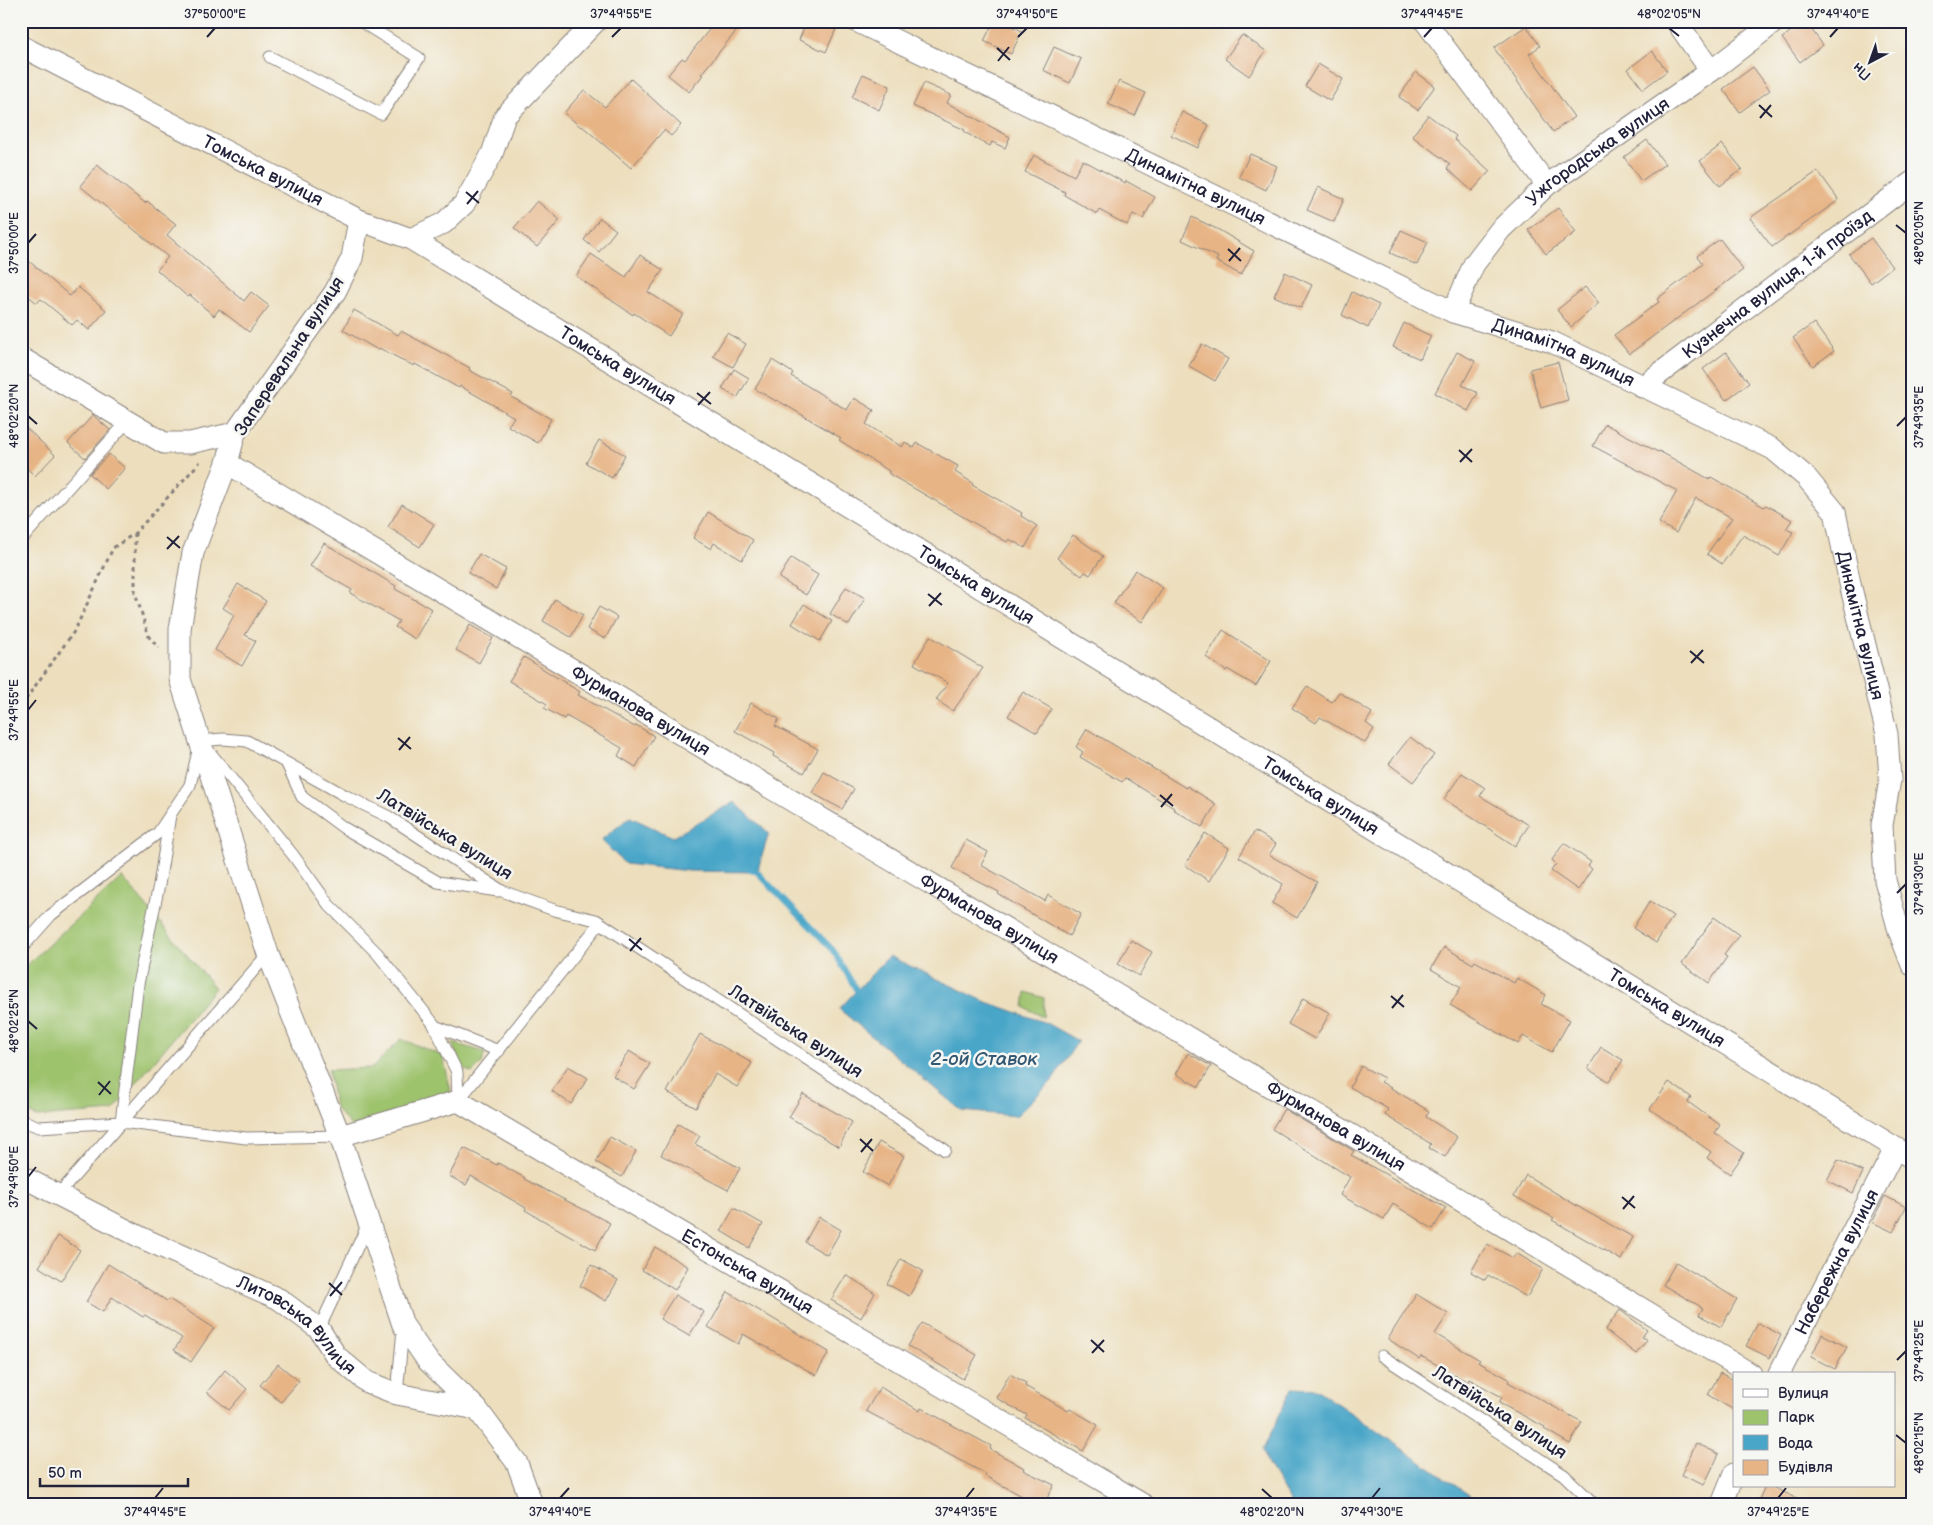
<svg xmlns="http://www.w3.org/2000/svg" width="1933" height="1525" viewBox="0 0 1933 1525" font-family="'Balsamiq Sans',sans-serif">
<rect width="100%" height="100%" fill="#f6f6f2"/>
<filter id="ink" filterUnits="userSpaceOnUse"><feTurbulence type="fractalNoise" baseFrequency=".02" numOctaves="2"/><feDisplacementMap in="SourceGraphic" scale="10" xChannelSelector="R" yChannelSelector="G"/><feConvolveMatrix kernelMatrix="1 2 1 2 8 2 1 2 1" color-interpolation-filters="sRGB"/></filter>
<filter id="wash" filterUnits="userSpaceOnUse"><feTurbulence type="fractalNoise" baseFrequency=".0096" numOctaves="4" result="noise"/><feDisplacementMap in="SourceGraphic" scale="20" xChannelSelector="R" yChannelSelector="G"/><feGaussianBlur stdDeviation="1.12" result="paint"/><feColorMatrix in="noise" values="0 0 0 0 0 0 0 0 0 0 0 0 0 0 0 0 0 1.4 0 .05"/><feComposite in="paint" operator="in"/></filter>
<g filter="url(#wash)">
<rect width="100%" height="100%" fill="#eddfbe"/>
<g fill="#9ec36d" stroke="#607254">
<polygon points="122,877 215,988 113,1111 37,1117 21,1110 21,970"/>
<polygon points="1026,992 1044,998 1043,1017 1024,1007"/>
<polygon points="401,1039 443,1056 451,1092 352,1127 335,1108 328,1070 372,1068"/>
<polygon points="452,1043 485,1052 482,1063 472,1073 461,1067"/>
</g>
<g fill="#49a6c8" stroke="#366482">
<polygon points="734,802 769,833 757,872 689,871 625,864 601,840 630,817 673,837"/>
<polygon points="889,956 984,1001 1046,1023 1078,1041 1052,1081 1016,1116 962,1111 839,1009"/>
<polygon points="1292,1388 1316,1389 1482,1504 1292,1504 1268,1465 1263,1450"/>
</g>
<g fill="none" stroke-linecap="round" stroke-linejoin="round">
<polyline stroke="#49a6c8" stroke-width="5.5" points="751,870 757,872 833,950 857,991 862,993"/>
</g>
<g id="blocks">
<g fill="#e7b485">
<polygon points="716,21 728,21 738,29 701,74 703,75 689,92 668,75 682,58 685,60"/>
<polygon points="807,21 819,21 836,29 826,52 799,40"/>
<polygon points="994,21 1002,21 1022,31 1011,54 984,41"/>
<polygon points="1805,21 1823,45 1800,62 1782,38"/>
<polygon points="1526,26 1540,46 1529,54 1574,117 1553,132 1494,48"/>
<polygon points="1242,35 1266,51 1249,76 1225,59"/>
<polygon points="1054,47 1081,59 1070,83 1043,70"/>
<polygon points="1652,51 1667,71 1643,89 1628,69"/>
<polygon points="1318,64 1343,79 1330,101 1305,86"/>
<polygon points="1753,67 1770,90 1740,112 1723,89"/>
<polygon points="1416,72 1435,86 1418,110 1399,97"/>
<polygon points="863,74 890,86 879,110 852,97"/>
<polygon points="631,79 681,125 671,136 664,130 631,168 582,126 581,127 564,113 584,90 605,107"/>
<polygon points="1119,81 1146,93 1135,116 1108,104"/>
<polygon points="924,83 951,95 947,103 1010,137 1005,148 992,142 990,146 964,132 965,130 913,106"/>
<polygon points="1182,112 1209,125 1198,148 1171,135"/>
<polygon points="1428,115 1456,136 1454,139 1490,171 1472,191 1447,168 1450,164 1412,136"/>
<polygon points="1647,140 1665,164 1641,181 1624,157"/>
<polygon points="1722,144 1742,169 1720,186 1700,161"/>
<polygon points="1250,154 1277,166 1266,190 1239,177"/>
<polygon points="1034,155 1074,176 1083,160 1125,183 1126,181 1155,197 1143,219 1133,214 1127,225 1099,210 1097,214 1064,195 1065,192 1025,172"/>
<polygon points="97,165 145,203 147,201 176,224 167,235 244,301 251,292 269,306 249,332 219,309 214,316 190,295 188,297 157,270 168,257 80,186"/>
<polygon points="1818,171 1839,200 1772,247 1750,218"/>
<polygon points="1318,187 1344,199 1334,222 1307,210"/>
<polygon points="537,201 560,220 537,247 514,228"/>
<polygon points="1558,208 1576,232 1546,254 1528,230"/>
<polygon points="1192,217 1219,230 1254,251 1241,275 1216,261 1218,257 1182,240"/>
<polygon points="600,218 616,230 599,252 584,240"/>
<polygon points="1401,230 1428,242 1417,265 1390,253"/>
<polygon points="1871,238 1892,267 1871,283 1849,254"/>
<polygon points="1720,239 1743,270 1629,354 1614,335 1659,302 1657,299 1703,264 1697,256"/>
<polygon points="591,254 626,277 640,255 663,270 648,292 683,314 669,336 634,313 633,315 576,276"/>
<polygon points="30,262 70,296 78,287 106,310 89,330 77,320 72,325 41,299 37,303 21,290 21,272"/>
<polygon points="1285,272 1312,285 1301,308 1274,296"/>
<polygon points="1585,287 1599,303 1571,327 1557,310"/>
<polygon points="1352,292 1379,305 1368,328 1342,315"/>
<polygon points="354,310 398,335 401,331 470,368 469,370 513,394 511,397 551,419 538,443 508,426 514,417 460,386 459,388 415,364 414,366 379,348 378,350 343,330"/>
<polygon points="1404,323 1431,336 1420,359 1393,347"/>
<polygon points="1814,323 1834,351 1813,366 1793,338"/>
<polygon points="727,333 746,344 733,367 713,356"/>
<polygon points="1202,344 1228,359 1215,381 1189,366"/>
<polygon points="1457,352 1475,361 1462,385 1478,393 1468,411 1435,393"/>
<polygon points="1726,352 1749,383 1726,400 1703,369"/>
<polygon points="772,360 793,373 791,376 847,410 854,398 874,410 866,424 902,447 905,442 914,448 917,443 958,466 955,472 973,483 972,485 1022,513 1021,516 1037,526 1025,548 1009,539 1007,542 889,474 889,471 839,440 841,438 777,400 776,401 755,389"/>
<polygon points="1558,362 1568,400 1541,408 1530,369"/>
<polygon points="734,369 749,378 737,398 722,389"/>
<polygon points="93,415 110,430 85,458 68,443"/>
<polygon points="21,423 55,455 35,476 21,463"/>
<polygon points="1605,424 1658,452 1659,451 1709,479 1711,477 1764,507 1766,505 1792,520 1786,529 1793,532 1779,556 1743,535 1722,564 1707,554 1732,518 1696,498 1676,533 1659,523 1677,491 1593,446"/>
<polygon points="599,440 625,455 612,478 586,463"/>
<polygon points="109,454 125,468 106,489 90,474"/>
<polygon points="402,504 434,524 420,547 388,527"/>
<polygon points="708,512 753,540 742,560 714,543 711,549 693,538"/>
<polygon points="1073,535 1103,556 1090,575 1085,572 1082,576 1057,558"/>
<polygon points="324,543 396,586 395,589 432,609 415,639 395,627 399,621 350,593 352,590 310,566"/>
<polygon points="479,554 506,569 496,589 468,573"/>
<polygon points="791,558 818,575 806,595 779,578"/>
<polygon points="1135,570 1163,588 1142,622 1114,603"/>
<polygon points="238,584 266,601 245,635 256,641 242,666 215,650 234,615 223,608"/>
<polygon points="846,587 865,598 849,625 830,614"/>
<polygon points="555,599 583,615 571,637 543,621"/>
<polygon points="804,604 832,621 820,641 792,624"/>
<polygon points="599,607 617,617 605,639 587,629"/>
<polygon points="470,625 493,638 479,663 456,650"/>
<polygon points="1223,630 1271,661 1256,686 1227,669 1226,671 1206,657"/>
<polygon points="930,636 983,668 953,711 936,700 948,683 914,664"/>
<polygon points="524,657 580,692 578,695 635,727 636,725 654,736 636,767 618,756 622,748 566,716 564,719 544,708 547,704 509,681"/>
<polygon points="1307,686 1332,702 1339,692 1372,713 1366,723 1374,729 1365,743 1320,717 1316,723 1292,708"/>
<polygon points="1023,692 1052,709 1037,733 1008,716"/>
<polygon points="751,703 779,719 775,726 818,749 804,773 773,756 774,753 735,731"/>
<polygon points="1087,729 1144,763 1186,788 1187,786 1216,804 1202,827 1173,809 1174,808 1125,778 1122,782 1080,757 1083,752 1076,747"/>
<polygon points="1410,737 1434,755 1413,782 1389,764"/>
<polygon points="824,772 854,789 842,809 812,793"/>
<polygon points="1462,773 1485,788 1480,796 1529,825 1515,846 1444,799"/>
<polygon points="1255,831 1276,844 1269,855 1317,882 1297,918 1272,903 1283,884 1239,857"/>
<polygon points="1205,833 1229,848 1209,881 1185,865"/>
<polygon points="966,840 988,852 981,865 1045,901 1048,895 1081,914 1069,936 998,894 999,892 952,868"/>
<polygon points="1564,843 1591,862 1588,866 1592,869 1578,890 1551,871 1556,864 1552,860"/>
<polygon points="1650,901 1673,916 1656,943 1633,928"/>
<polygon points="1714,917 1739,935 1724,955 1727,957 1709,983 1682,964"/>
<polygon points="1131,940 1152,952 1139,976 1118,964"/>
<polygon points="1444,947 1473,964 1475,961 1514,983 1517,978 1546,995 1541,1004 1570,1020 1552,1052 1523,1036 1518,1044 1450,1005 1461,987 1431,969"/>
<polygon points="1303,998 1330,1013 1315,1039 1288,1024"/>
<polygon points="700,1034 752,1063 737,1087 715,1074 696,1108 667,1092"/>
<polygon points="1601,1047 1623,1060 1609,1082 1588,1069"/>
<polygon points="629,1051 650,1064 634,1089 613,1076"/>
<polygon points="1188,1053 1211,1066 1199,1087 1176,1074"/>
<polygon points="568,1066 588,1078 571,1104 552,1091"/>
<polygon points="1361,1066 1384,1078 1381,1082 1429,1111 1426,1117 1457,1137 1445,1157 1429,1148 1431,1144 1385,1115 1388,1109 1350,1087"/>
<polygon points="1669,1082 1691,1097 1688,1102 1720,1125 1715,1133 1744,1153 1730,1174 1707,1158 1711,1152 1650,1109"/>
<polygon points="803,1094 852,1122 839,1147 789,1117"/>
<polygon points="1284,1109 1354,1151 1351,1155 1446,1208 1433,1229 1393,1204 1384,1219 1340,1195 1350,1177 1272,1129"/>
<polygon points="678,1124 700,1136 695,1144 740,1168 728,1190 661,1155"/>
<polygon points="610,1137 636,1151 622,1177 596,1162"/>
<polygon points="879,1142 904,1156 888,1186 863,1172"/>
<polygon points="464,1148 497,1165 498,1163 525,1178 524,1179 610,1223 595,1250 525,1210 526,1208 471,1176 466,1185 449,1176"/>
<polygon points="1838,1160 1863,1172 1853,1193 1827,1180"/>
<polygon points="1526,1175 1587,1212 1633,1237 1621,1260 1552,1220 1554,1218 1514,1196"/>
<polygon points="1885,1196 1906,1207 1893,1232 1872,1222"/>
<polygon points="734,1208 763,1224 749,1248 721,1231"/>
<polygon points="819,1217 841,1230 827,1255 805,1242"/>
<polygon points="58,1236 80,1250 61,1281 39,1267"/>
<polygon points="1487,1244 1513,1258 1516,1253 1543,1269 1527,1297 1488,1275 1485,1280 1471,1272"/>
<polygon points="655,1247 688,1267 675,1290 642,1270"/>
<polygon points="901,1259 923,1271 909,1296 887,1284"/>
<polygon points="1676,1262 1737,1299 1721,1327 1699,1315 1703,1308 1663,1285"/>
<polygon points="108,1264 167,1301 169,1299 214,1328 191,1362 174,1350 182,1338 145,1315 143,1317 112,1297 103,1312 86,1302"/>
<polygon points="591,1265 618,1280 606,1301 580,1286"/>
<polygon points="846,1275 875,1293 861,1318 831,1300"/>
<polygon points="728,1292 829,1352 816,1375 743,1334 738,1344 708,1327"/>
<polygon points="1416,1294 1448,1314 1435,1334 1480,1360 1478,1362 1509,1379 1508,1382 1582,1422 1570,1444 1544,1429 1545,1427 1499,1403 1502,1397 1469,1379 1468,1382 1421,1356 1419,1359 1388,1339"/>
<polygon points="675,1295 704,1312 689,1336 660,1319"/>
<polygon points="1620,1310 1647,1330 1642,1337 1647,1340 1636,1354 1605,1330"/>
<polygon points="922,1323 977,1355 963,1379 908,1346"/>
<polygon points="1758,1323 1781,1335 1770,1358 1746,1346"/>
<polygon points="1822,1334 1847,1347 1835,1369 1811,1357"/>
<polygon points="278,1364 299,1381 281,1402 260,1385"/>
<polygon points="225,1370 247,1389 229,1410 207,1392"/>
<polygon points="1720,1373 1734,1380 1734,1410 1708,1395"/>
<polygon points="1010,1374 1026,1383 1025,1386 1068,1411 1070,1409 1098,1425 1083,1451 1025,1418 1027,1415 996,1398"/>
<polygon points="880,1387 920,1411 921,1408 991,1446 990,1449 1024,1468 1023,1470 1054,1485 1044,1504 1033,1504 1021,1498 1022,1496 985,1476 986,1474 866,1411"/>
<polygon points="1696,1443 1719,1454 1704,1485 1681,1475"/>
<polygon points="1765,1486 1770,1486 1810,1504 1757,1504"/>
</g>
</g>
</g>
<g filter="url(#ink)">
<use href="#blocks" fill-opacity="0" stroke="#88807c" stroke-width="1"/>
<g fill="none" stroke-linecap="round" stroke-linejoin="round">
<defs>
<g id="lane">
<polyline points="270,57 381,114 419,58 360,21"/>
<polyline points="21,540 127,422"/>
<polyline points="200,741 223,739 247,741 344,795 389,817 502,891 554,910 596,920 945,1150"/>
<polyline points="208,750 293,855 329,905 377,953 433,1023 457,1072 458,1101"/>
<polyline points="287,764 302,797 344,828 438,882 498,891"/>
<polyline points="21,949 51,915 158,833 190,785 199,747"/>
<polyline points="435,1026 499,1051"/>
<polyline points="458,1101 600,923"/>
<polyline points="21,1120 39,1127 121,1122 246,1138 340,1136"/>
<polyline points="121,1122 138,984 159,885 170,815"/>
<polyline points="58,1195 268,954"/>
<polyline points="319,1329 369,1222"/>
<polyline points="1382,1356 1564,1475 1594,1504"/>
<polyline points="397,1394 403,1329"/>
</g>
<g id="street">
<path id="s1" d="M856 21 1453 312 1552 342 1773 449 1806 477 1835 512 1851 588 1887 734 1890 780 1882 825 1885 880 1899 931 1912 965"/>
<polyline points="1425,21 1547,185"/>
<polyline points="1676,21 1711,71"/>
<path id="s2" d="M21 46 359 220 411 239 1912 1158"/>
<polyline points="359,220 352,258 335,292 235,433 227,463 193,553 180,629 180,679 268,954 340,1136 403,1325 427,1360 477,1409"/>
<polyline points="411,239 444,223 464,204 492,154 505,116 596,21"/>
<path id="s3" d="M1453 312 1474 264 1500 230 1547 185 1711 71 1776 21"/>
<polyline points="21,358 164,443 190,443 235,433"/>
<path id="s4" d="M1642 387 1912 182"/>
<path id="s5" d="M227 463 1751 1374"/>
<path id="s6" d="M340 1136 458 1101 1142 1504"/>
<path id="s7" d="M21 1176 144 1239 279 1299 319 1329 336 1356 367 1382 397 1394 477 1409 517 1463 532 1504"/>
<path id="s8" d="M1779 1374 1895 1149"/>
<polyline points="1722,1504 1734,1474"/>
</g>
</defs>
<use href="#lane" stroke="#88807c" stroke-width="13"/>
<use href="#street" stroke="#88807c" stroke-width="23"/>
<g stroke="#88807c" stroke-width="3" stroke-dasharray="4 4" stroke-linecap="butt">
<polyline points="135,533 135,592 149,637 159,648"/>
<polyline points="21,706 75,630 113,548 135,533 200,462"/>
</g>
<use href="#lane" stroke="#fff" stroke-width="11"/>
<use href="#street" stroke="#fff" stroke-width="21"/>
</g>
</g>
<path fill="none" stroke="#22223b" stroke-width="2" d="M1669 28 1679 36M207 37 215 28M612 37 621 28M1018 37 1027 28M1424 37 1432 28M1830 37 1838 28M997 48 1010 60M998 61 1009 47M1759 105 1772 117M1760 118 1771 105M466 192 479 203M467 204 478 191M1896 225 1906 233M28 243 36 234M1228 249 1241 261M1229 261 1240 248M697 393 711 404M698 405 710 392M28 416 37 424M1897 426 1906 417M1459 450 1472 462M1460 462 1472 449M167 537 180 548M167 549 179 536M928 594 942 605M929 606 941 593M1690 651 1704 663M1691 663 1703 650M28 710 36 700M398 738 411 749M399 750 410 737M1160 795 1173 806M1161 807 1172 794M1897 893 1906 884M629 939 642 950M630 951 641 938M1391 996 1404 1007M1392 1008 1403 995M28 1021 37 1029M98 1082 111 1094M99 1095 110 1081M860 1139 873 1151M861 1152 872 1139M28 1177 36 1167M1622 1197 1635 1208M1623 1209 1634 1196M329 1283 342 1295M330 1296 342 1282M1091 1340 1104 1352M1092 1353 1104 1340M1897 1360 1906 1351M1896 1435 1906 1443M1262 1489 1272 1498M155 1498 163 1488M560 1498 569 1488M966 1498 974 1488M1372 1498 1380 1488M1778 1498 1786 1488"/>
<g text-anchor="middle" stroke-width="5" stroke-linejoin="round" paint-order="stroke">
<g font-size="18" fill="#22223b" stroke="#f6f6f2">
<text dy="6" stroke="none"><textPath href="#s3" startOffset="221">Ужгородська вулиця</textPath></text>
<text dy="6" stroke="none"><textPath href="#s2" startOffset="272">Томська вулиця</textPath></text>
<text dy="6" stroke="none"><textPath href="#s1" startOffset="378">Динамітна вулиця</textPath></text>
<text dy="6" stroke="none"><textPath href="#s4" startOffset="170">Кузнечна вулиця, 1-й проїзд</textPath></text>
<text dy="6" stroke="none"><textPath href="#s1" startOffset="782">Динамітна вулиця</textPath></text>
<text transform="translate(289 356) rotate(-57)" y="6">Заперевальна вулиця</text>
<text dy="6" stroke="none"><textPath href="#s2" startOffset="678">Томська вулиця</textPath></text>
<text dy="6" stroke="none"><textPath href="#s2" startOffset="1098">Томська вулиця</textPath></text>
<text dy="6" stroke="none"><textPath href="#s1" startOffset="1218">Динамітна вулиця</textPath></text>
<text dy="6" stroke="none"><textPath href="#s5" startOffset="482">Фурманова вулиця</textPath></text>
<text dy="6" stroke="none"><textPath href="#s2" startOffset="1502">Томська вулиця</textPath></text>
<text transform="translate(445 834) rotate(32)" y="6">Латвiйська вулиця</text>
<text dy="6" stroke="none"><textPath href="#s5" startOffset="888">Фурманова вулиця</textPath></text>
<text dy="6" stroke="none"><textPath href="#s2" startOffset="1908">Томська вулиця</textPath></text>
<text transform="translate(796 1031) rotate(33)" y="6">Латвiйська вулиця</text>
<text dy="6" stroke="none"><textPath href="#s5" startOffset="1292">Фурманова вулиця</textPath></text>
<text dy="6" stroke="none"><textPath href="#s8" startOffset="126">Набережна вулиця</textPath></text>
<text dy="6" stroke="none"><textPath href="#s6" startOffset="459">Естонська вулиця</textPath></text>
<text dy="6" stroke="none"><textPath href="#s7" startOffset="316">Литовська вулиця</textPath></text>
<text transform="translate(1500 1412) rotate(33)" y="6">Латвiйська вулиця</text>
</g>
<g font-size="19" font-style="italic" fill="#325773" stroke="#f6f6f2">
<text x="984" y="1065">2-ой Ставок</text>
</g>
</g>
<rect width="1933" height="1525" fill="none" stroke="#f6f6f2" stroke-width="55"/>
<rect x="1733" y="1372" width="162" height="115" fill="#f6f6f2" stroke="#a1a1a9"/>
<rect x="1743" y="1389" width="25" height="8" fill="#ffffff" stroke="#a1a1a9"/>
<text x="1778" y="1398" font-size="15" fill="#22223b">Вулиця</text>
<rect x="1743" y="1410" width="25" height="15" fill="#9ec36d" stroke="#a1a1a9"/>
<text x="1778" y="1422" font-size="15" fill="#22223b">Парк</text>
<rect x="1743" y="1435" width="25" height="15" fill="#49a6c8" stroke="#a1a1a9"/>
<text x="1778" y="1448" font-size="15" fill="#22223b">Вода</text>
<rect x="1743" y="1460" width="25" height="15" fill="#e7b485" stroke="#a1a1a9"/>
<text x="1778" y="1472" font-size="15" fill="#22223b">Будівля</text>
<g transform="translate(1870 62) rotate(221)" stroke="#f6f6f2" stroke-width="4" paint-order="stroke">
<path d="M0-4L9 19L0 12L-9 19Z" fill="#22223b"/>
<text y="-8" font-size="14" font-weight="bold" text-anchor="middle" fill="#22223b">Пн</text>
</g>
<path d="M40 1478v8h148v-8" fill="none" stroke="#22223b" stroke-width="2.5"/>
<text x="48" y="1478" font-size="15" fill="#22223b" stroke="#f6f6f2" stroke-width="4" paint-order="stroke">50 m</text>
<rect x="28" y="28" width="1878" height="1470" fill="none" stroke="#22223b" stroke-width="2"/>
<g font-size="12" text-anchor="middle" fill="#22223b">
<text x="215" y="18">37°50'00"E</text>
<text x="621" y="18">37°49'55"E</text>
<text x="1027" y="18">37°49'50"E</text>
<text x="1432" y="18">37°49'45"E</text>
<text x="1669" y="18">48°02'05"N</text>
<text x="1838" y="18">37°49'40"E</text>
<text transform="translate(1919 233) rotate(-90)" y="4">48°02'05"N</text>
<text transform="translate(14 243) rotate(-90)" y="4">37°50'00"E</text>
<text transform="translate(14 416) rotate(-90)" y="4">48°02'20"N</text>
<text transform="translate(1919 417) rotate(-90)" y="4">37°49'35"E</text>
<text transform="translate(14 710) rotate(-90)" y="4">37°49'55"E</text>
<text transform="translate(1919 884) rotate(-90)" y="4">37°49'30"E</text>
<text transform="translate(14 1021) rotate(-90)" y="4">48°02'25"N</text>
<text transform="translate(14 1177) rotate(-90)" y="4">37°49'50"E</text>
<text transform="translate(1919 1351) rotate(-90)" y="4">37°49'25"E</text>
<text transform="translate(1919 1443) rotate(-90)" y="4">48°02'15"N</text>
<text x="155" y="1516">37°49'45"E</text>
<text x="560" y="1516">37°49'40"E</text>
<text x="966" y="1516">37°49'35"E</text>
<text x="1272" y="1516">48°02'20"N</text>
<text x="1372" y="1516">37°49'30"E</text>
<text x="1778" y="1516">37°49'25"E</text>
</g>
</svg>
